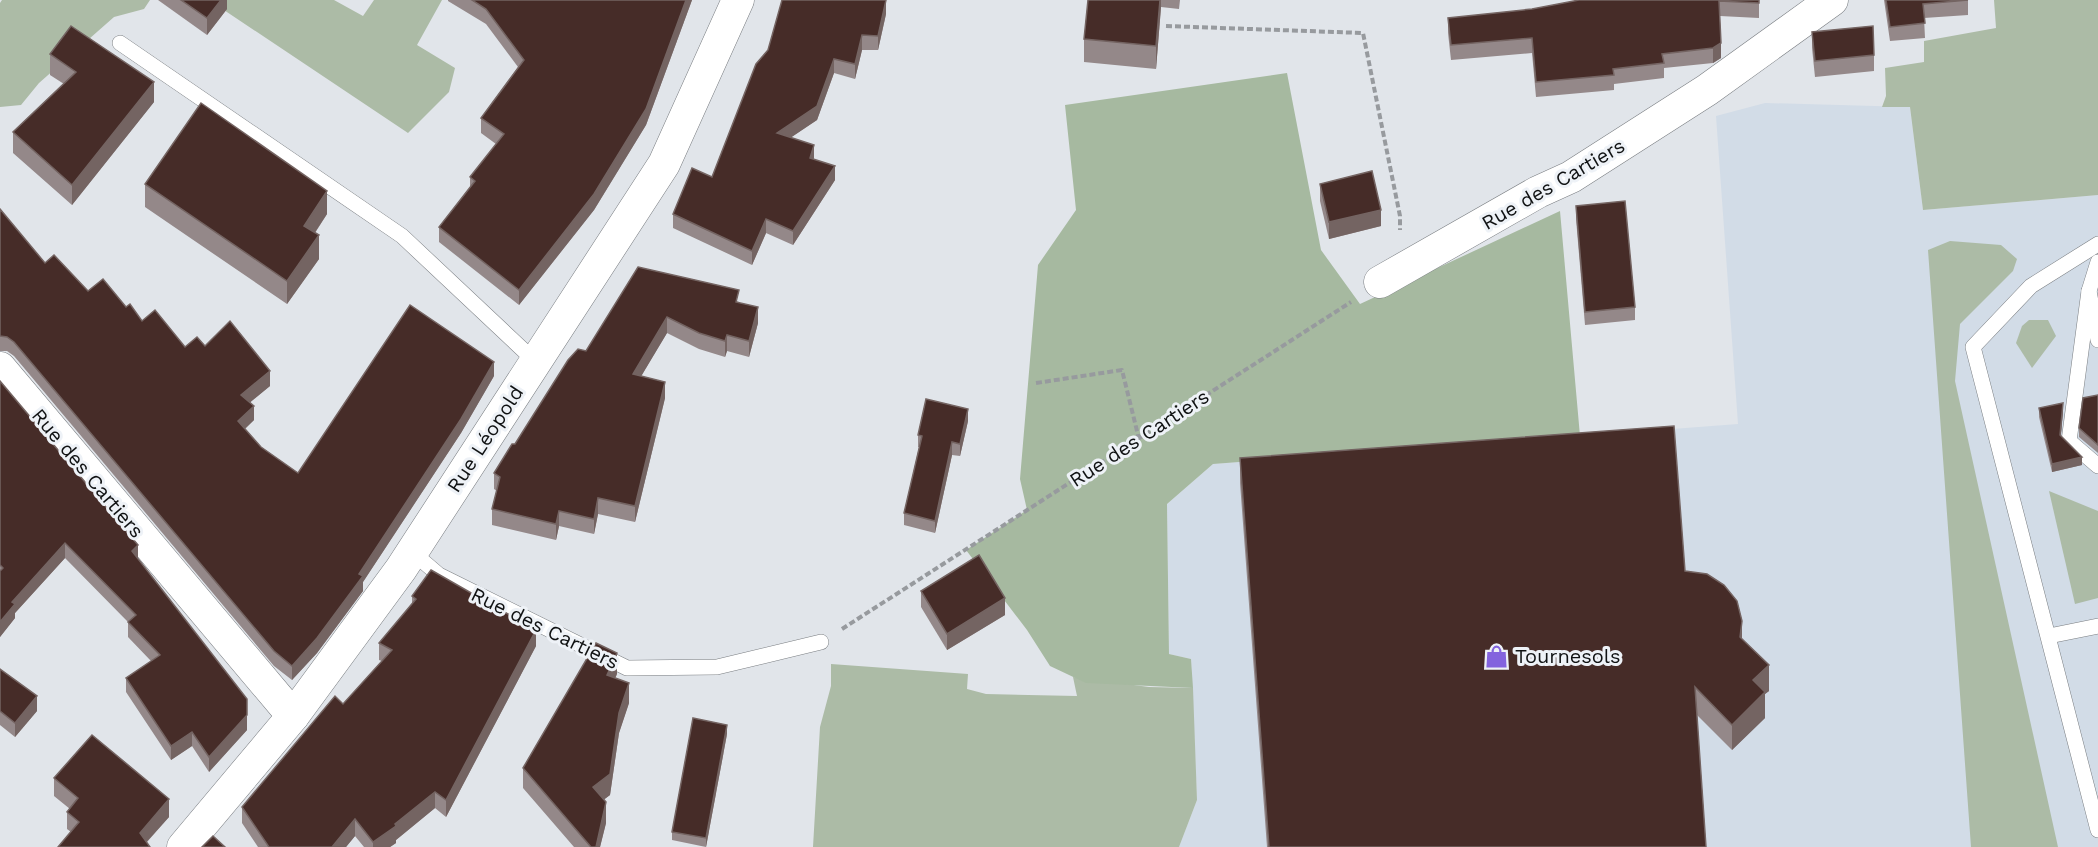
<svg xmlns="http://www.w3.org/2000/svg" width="2098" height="847" viewBox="0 0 2098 847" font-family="'Work Sans',sans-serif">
<rect width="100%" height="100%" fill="#e1e5ea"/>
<polygon fill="#d2dce7" points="1765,103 1910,107 1923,210 2098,195 2098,847 1179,847 1197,800 1191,659 1169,654 1167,504 1213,464 1738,424 1716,116"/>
<g fill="#acbba6">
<polygon points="2,0 150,0 144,9 114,17 39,83 21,105 0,107 0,3"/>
<polygon points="209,0 334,0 363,16 374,0 442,0 417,45 455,68 449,92 408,133"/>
<polygon points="1994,0 2098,0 2098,195 1923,210 1910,107 1882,107 1886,96 1885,68 1924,62 1924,41 1996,28"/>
<polygon points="1950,241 2001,245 2017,259 2013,271 1960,324 1955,381 2058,847 1971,847 1928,250"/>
<polygon points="2029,320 2048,320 2056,336 2032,368 2016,343 2022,326"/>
<polygon points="2049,491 2098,511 2098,598 2075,604"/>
<polygon points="831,664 968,674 967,689 986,694 1077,696 1073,677 1149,687 1193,688 1197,800 1179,847 813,847 820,727 831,686"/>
</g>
<polygon fill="#a6b9a0" points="1287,73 1321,250 1360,304 1560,211 1580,436 1213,464 1167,504 1169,654 1191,659 1193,688 1086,683 1050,666 1027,630 966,550 1027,510 1020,479 1038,265 1076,210 1065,105"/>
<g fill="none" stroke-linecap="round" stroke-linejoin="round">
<defs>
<g id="lane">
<polyline points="120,43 402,236 536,362"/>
<polyline points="2098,244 2031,286 1973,347 2098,830"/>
<polyline points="2098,262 2089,291 2098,340"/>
<polyline points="2089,291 2069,441 2098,466"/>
<polyline points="411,551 439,575 627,668 717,667 821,642"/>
<polyline points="2049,636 2098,626"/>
</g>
<g id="street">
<polyline points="1380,282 1538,192 1571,177 1707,90 1832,0"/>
<polyline points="0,368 293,716"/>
<polyline points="183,847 293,716 401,569 664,164 738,0"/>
</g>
</defs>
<use href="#lane" stroke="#797d81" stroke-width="16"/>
<use href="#street" stroke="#797d81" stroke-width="33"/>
<g stroke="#979a9e" stroke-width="4" stroke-dasharray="6 3" stroke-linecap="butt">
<polyline points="1166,26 1363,33 1400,216 1400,230"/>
<polyline points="1036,383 1122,370 1139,439"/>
<polyline points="842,629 1351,302"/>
</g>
<use href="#lane" stroke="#fff" stroke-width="15"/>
<use href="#street" stroke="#fff" stroke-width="32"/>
</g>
<g fill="#948889">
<polygon points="158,0 227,0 227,9 207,35"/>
<polygon points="448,0 692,0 646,125 594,210 519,305 439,242 439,227 470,187 470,177 496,144 481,133 481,118 518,67 486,24 448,1"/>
<polygon points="1088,0 1180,0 1179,9 1161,7 1156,69 1084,62 1084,39"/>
<polygon points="1579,0 1759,0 1759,18 1720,16 1721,58 1713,63 1664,68 1664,78 1614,84 1614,90 1536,97 1532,53 1451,60 1448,33 1448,18 1532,9"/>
<polygon points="1884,0 1968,0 1968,15 1924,18 1925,38 1890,41"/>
<polygon points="886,14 878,50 862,50 855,79 834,73 817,120 791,137 835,180 793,245 766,233 752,265 673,228 673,214 712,177 756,64"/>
<polygon points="1812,32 1874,55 1874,71 1815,77 1812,48"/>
<polygon points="50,54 154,102 72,205 13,153 13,132 64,84 50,75"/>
<polygon points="145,184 327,214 315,233 319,259 287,304 145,207"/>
<polygon points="1320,184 1381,226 1329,239 1320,201"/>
<polygon points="1576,206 1635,307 1635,320 1585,325 1576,219"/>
<polygon points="0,209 45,263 88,291 126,307 142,321 185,347 205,346 270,386 250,402 254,420 245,429 261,447 298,473 494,376 461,433 363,582 363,591 317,653 292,680 274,666 14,356 7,351 0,351"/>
<polygon points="638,267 739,302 758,323 749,357 727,351 725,357 699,349 667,333 641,376 665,398 635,522 598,514 594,534 559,526 556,540 492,525 492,509 497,491 494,489 494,473 586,351"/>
<polygon points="0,381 138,559 247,730 209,772 192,746 171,760 126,692 126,678 151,661 128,637 128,622 65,558 15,613 15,618 0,637"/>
<polygon points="2098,395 2098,453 2079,437 2079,428"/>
<polygon points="2039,408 2063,411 2061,436 2082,465 2052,472 2039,417"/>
<polygon points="968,421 960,456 952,455 935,533 904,525 904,513 919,447 918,447 918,435"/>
<polygon points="1240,458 1685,571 1742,640 1769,691 1765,694 1765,718 1732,750 1697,715 1706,847 1267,847 1240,483"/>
<polygon points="921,591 1005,615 947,650 921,607"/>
<polygon points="412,596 536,646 446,817 435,808 396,840 396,843 390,847 364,847 355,836 346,847 258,847 242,823 242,807 343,704 382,661 379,660 379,643 412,604"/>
<polygon points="0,669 37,711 15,737 0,725"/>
<polygon points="617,674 615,678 629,703 619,733 610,795 603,800 606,823 600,847 574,847 523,788 523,768"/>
<polygon points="727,734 706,847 672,840 672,832"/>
<polygon points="54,778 169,817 147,842 71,832 67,829 67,812 70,809 54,796"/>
</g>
<g fill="#746462">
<polygon points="221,0 227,0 227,9 207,35 207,18"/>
<polygon points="686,0 692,0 646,125 594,210 519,305 519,290"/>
<polygon points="886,0 886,14 878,50 878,36"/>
<polygon points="1160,0 1161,0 1161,7 1156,69 1156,46"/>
<polygon points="862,35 862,50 855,79 855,64"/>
<polygon points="1721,43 1721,58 1713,63 1713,48"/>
<polygon points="834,59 834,73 817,120 777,147 777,133"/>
<polygon points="154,82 154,102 72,205 72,185"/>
<polygon points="814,145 814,159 810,158"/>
<polygon points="835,166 835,180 793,245 793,231"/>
<polygon points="327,191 327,214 304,249 304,226"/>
<polygon points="1381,210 1381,226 1329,239 1329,222"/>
<polygon points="766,219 766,233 752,265 752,251"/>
<polygon points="319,235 319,259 287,304 287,281"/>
<polygon points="758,307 758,323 749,357 749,341"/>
<polygon points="667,317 667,333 633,390 633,374"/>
<polygon points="727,335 727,351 725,357 725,341"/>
<polygon points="494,362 494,376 461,433 363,582 363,591 317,653 292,680 292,666 359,574"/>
<polygon points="270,371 270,386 241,410 241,395"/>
<polygon points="665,382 665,398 635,522 635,506"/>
<polygon points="2063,403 2063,411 2060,444 2060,435"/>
<polygon points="254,406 254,420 238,435 238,421"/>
<polygon points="968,409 968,421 960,456 960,444"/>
<polygon points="952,442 952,455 935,533 935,521"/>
<polygon points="2082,457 2082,465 2052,472 2052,464"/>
<polygon points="598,498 598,514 594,534 594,519"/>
<polygon points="559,511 559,526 556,540 556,524"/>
<polygon points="65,543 65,558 15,613 15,618 0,637 0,622 12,602"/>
<polygon points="138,545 138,560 132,551"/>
<polygon points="1005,598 1005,615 947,650 947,634"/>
<polygon points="1742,621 1742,646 1740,637"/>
<polygon points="536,630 536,646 446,817 446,800"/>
<polygon points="617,653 617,674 607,696 607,675"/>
<polygon points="1769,665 1769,691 1765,694 1765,718 1732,750 1732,725 1753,680"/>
<polygon points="629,683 629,703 619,733 610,795 593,808 593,787 619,713"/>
<polygon points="37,696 37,711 15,737 15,723"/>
<polygon points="247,699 247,730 209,772 209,757"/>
<polygon points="727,725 727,734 706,847 706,838"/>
<polygon points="192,732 192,746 171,760 171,746"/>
<polygon points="435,792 435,808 396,840 396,843 390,847 373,847 373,842"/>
<polygon points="169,799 169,817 142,847 140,833"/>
<polygon points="606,802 606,823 600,847 596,847"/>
<polygon points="355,819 355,836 346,847 332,847"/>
</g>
<g fill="#462c28" stroke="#746462" stroke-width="1.5">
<polygon points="181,0 221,0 207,18"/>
<polygon points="472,0 686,0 646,109 594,194 519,290 439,227 475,181 470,177 504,134 481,118 524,60 486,9"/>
<polygon points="782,0 886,0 878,36 862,35 855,64 834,59 817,106 777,133 814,145 810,158 835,166 793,231 766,219 752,251 673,214 692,168 712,177 756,64 768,50"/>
<polygon points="1088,0 1160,0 1156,46 1084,39"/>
<polygon points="1579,0 1759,0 1759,3 1719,1 1721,43 1713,48 1662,54 1664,63 1613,69 1614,75 1536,82 1532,38 1451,45 1448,18 1532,9"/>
<polygon points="1886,0 1968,0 1923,4 1925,23 1890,27"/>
<polygon points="71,26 154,82 72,185 13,132 76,72 50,54"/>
<polygon points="1873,26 1874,55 1815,61 1812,32"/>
<polygon points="201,103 327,191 304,226 319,235 287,281 145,184"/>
<polygon points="1372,171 1381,210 1329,222 1320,184"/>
<polygon points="1625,201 1635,307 1585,312 1576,206"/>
<polygon points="0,209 45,263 54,255 88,291 103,279 126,307 130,304 142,321 155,310 185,347 197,337 205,346 230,321 270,371 241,395 254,406 238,421 261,447 298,473 410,305 494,362 461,419 359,574 363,576 317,638 292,666 274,651 14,342 7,337 0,336"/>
<polygon points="638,267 739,290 736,302 758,307 749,341 727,335 725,341 699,333 667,317 633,374 665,382 635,506 598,498 594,519 559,511 556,524 492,509 500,477 494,473 512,444 515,444 568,360 578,349 586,351"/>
<polygon points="0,381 138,545 132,551 247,699 247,715 209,757 192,732 171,746 126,678 160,655 128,622 136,615 65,543 12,602 15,604 0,622 0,571 3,568 0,565"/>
<polygon points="2098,395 2098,445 2079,428 2083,398"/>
<polygon points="926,399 968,409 960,444 952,442 935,521 904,513 922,436 918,435"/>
<polygon points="2063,403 2060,435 2082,457 2052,464 2039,408"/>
<polygon points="1674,426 1685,571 1707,574 1724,585 1737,601 1742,621 1740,637 1769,665 1753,680 1765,692 1732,725 1695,687 1706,847 1269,847 1240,458"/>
<polygon points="979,555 1005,598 947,634 921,591"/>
<polygon points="431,570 536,630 446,800 435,792 395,824 396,826 373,842 355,819 332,847 269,847 242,807 335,696 343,704 392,650 379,643 416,599 412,596"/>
<polygon points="596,643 617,653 607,675 629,683 619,713 610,774 593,787 606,802 596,847 591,847 523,768"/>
<polygon points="0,669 37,696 15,723 0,711"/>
<polygon points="693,718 727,725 706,838 672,832"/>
<polygon points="92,735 169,799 140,833 150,847 58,847 79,822 67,812 78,798 54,778"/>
<polygon points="213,836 225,847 202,847"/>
</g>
<defs>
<symbol id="shop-bare" viewBox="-9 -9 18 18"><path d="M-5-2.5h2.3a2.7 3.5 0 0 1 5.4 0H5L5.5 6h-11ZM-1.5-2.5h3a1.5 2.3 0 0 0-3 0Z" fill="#8363de" stroke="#eef2f7" stroke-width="2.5" paint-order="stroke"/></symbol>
</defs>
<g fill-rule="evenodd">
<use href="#shop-bare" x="1480" y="640" width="33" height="33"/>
</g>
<g text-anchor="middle" stroke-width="6" stroke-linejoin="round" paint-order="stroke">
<g font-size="20" fill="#101213" stroke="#eef2f7">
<text transform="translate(1553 184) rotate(-30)" y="7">Rue des Cartiers</text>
<text transform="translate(1139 438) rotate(-33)" y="7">Rue des Cartiers</text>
<text transform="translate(485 439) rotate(-57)" y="7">Rue Léopold</text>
<text transform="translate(88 473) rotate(50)" y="7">Rue des Cartiers</text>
<text transform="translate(545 628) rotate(26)" y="7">Rue des Cartiers</text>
</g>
<g font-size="20" fill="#101213" stroke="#eef2f7" text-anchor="start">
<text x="1515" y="663">Tournesols</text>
</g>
</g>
</svg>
